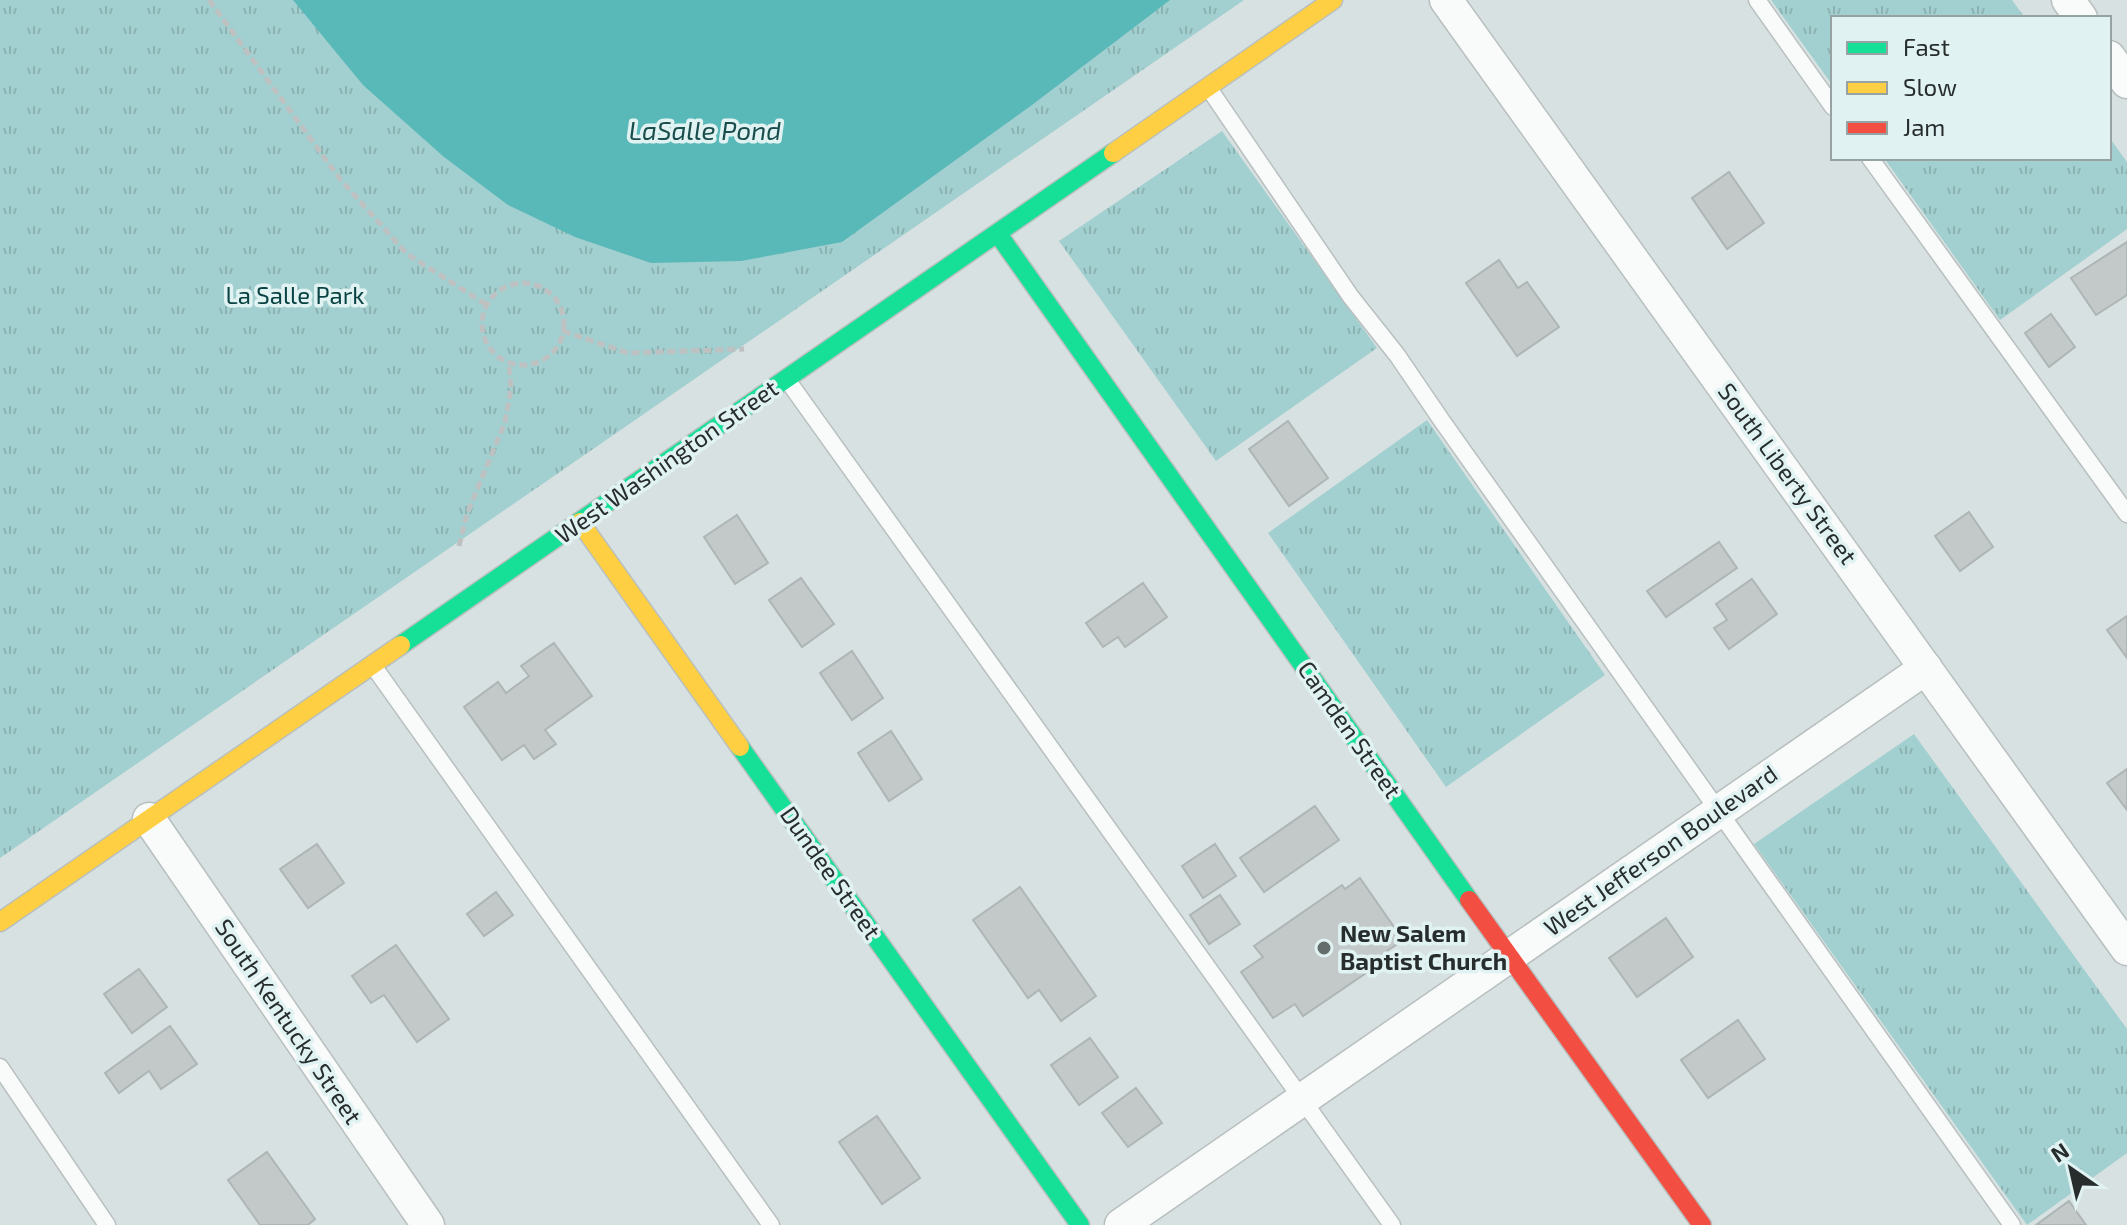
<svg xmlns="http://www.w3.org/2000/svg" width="2127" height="1225" viewBox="0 0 2127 1225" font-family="'Exo 2',sans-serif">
<defs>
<pattern id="grass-tufts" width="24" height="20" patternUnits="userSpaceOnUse" patternTransform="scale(2)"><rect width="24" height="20" fill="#a2cfcf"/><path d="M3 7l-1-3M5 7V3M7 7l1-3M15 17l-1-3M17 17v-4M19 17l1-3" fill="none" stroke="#8cb2b2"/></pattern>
</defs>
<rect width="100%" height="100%" fill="#d8e1e1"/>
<g fill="url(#grass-tufts)">
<polygon points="0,0 1244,0 0,858"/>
<polygon points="1771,0 2012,0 2025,18 1833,18 1833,86"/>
<polygon points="1222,131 1377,348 1216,461 1059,241"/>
<polygon points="2109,137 2127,162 2127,229 2000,320 1884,158 2109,158"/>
<polygon points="1427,420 1605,675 1446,787 1268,533"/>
<polygon points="1914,734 2127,1029 2127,1153 2027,1225 1754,844"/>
</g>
<polygon fill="#59b9b8" points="293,0 1170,0 1032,105 842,242 741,261 651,263 575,237 508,205 444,157 363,85"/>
<g fill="#c3c9c9" stroke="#aeb6b5" stroke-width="2">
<polygon points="1729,172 1764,223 1727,249 1692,198"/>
<polygon points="2127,242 2127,295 2096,315 2071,278"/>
<polygon points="1499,260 1518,288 1527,282 1559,327 1517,356 1466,283"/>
<polygon points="2051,314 2075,347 2049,367 2025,333"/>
<polygon points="1288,421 1328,478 1289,506 1249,449"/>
<polygon points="1969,512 1993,547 1960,571 1935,536"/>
<polygon points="737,515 768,563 735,584 704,537"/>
<polygon points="1719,542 1737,568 1666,617 1647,591"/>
<polygon points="801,578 834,624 802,647 769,600"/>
<polygon points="1752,579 1777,614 1729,649 1714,628 1727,620 1716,604"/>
<polygon points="1143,583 1167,617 1125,647 1118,637 1103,647 1086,623"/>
<polygon points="2127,616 2127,658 2107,630"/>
<polygon points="554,643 592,696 545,730 556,744 534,759 524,745 502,760 464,707 498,682 506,693 529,676 521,666"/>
<polygon points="852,651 883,698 852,720 820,673"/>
<polygon points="891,731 922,779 889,801 858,753"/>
<polygon points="2127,769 2127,810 2107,783"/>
<polygon points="1315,806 1339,840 1264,892 1240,858"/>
<polygon points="317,844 344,883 308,908 280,869"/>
<polygon points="1215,844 1236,876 1203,898 1182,866"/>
<polygon points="1360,878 1403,940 1387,951 1391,956 1303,1016 1295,1004 1273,1018 1241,972 1263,957 1254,946 1342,885 1345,889"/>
<polygon points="1020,887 1096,996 1061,1021 1039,990 1028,998 973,920"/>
<polygon points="496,892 513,915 484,936 467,914"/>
<polygon points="1220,895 1240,924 1209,944 1190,915"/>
<polygon points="1666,918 1693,957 1637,997 1609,958"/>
<polygon points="396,945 449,1019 417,1042 384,995 371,1003 352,976"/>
<polygon points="139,969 167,1007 132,1033 104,994"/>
<polygon points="1738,1020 1765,1059 1708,1098 1681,1060"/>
<polygon points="170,1026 197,1064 161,1089 149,1071 119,1093 105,1073"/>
<polygon points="1090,1038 1118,1077 1079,1105 1051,1065"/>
<polygon points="1136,1088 1162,1123 1128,1147 1102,1113"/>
<polygon points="877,1116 920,1178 882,1204 839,1142"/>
<polygon points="267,1152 315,1219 308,1225 260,1225 228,1180"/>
<polygon points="2069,1201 2086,1225 2036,1225"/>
</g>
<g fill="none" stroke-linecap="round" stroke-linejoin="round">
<defs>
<g id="lane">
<polyline points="1757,0 1833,107"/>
<polyline points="1210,90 1351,297 1397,355 1442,421 2012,1225"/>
<polyline points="1870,158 2127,514"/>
<polyline points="788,381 1392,1225"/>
<polyline points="374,667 771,1225"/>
<polyline points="0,1067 107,1225"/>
</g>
<g id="street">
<polyline points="1446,0 2127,949"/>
<polyline points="2068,0 2081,18"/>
<polyline points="2109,57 2127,82"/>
<polyline points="149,819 428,1225"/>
<polyline points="1121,1225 1926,668"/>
</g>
<g id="fast">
<polyline points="998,234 1469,900"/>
<polyline points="401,645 1113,153"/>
<polyline points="740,747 1080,1225"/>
</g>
<g id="slow">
<polyline points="1113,153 1333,0"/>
<polyline points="580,522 740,747"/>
<polyline points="0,922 401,645"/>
</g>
<polyline id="jam" points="1469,900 1702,1225"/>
</defs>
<use href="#lane" stroke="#b8bfbf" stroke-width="19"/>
<use href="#street" stroke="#b8bfbf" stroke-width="35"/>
<use href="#fast" stroke="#b8bfbf" stroke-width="21"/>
<use href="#slow" stroke="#b8bfbf" stroke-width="21"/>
<use href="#jam" stroke="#b8bfbf" stroke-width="21"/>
<g stroke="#bec1c1" stroke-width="5" stroke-dasharray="8 4" stroke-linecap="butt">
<polyline points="209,0 340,179 407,254 487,305"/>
<circle cx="523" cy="324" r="41"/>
<polyline points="563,331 628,353 744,349"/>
<polyline points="459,546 467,514 505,422 511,389 509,363"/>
</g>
<use href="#lane" stroke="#f9fafa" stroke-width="16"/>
<use href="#street" stroke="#f9fafa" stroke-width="32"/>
<use href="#fast" stroke="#16e098" stroke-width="18"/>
<use href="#slow" stroke="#ffcf43" stroke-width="18"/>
<use href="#jam" stroke="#f24e42" stroke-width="18"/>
</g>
<circle fill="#656c6c" stroke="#e1f2f2" stroke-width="3" cx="1324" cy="948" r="8"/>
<g text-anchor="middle" stroke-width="7" stroke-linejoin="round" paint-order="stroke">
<g font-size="24" fill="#094242" stroke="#e1f2f2">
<text x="295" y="304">La Salle Park</text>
</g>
<g font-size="24" fill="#272d2d" stroke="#e1f2f2">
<text transform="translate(667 462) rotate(-35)" y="8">West Washington Street</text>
<text transform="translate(1787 474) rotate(54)" y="8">South Liberty Street</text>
<text transform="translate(1349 730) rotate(55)" y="8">Camden Street</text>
<text transform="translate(1661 851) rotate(-35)" y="8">West Jefferson Boulevard</text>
<text transform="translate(830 873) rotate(55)" y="8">Dundee Street</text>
<text transform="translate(288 1022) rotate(56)" y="8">South Kentucky Street</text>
</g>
<g font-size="24" font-weight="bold" fill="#272d2d" stroke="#e1f2f2" text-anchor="start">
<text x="1340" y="942">New Salem<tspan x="1340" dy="28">Baptist Church</tspan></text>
</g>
<g font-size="26" font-style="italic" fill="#194e4d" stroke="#e1f2f2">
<text x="705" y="140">LaSalle Pond</text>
</g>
</g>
<rect x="1831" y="16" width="280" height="144" fill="#e1f2f2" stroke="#97a3a3" stroke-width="2"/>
<rect x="1847" y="42" width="40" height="12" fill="#16e098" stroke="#97a3a3" stroke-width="2"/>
<text x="1903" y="56" font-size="24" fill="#272d2d">Fast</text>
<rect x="1847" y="82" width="40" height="12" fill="#ffcf43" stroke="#97a3a3" stroke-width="2"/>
<text x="1903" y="96" font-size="24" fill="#272d2d">Slow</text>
<rect x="1847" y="122" width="40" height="12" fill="#f24e42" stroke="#97a3a3" stroke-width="2"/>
<text x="1903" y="136" font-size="24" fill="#272d2d">Jam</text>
<g transform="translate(2071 1169) rotate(326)" stroke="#e1f2f2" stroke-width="6" paint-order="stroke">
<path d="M0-6L14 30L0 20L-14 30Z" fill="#272d2d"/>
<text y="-12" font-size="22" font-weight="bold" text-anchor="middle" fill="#272d2d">N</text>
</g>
</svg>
